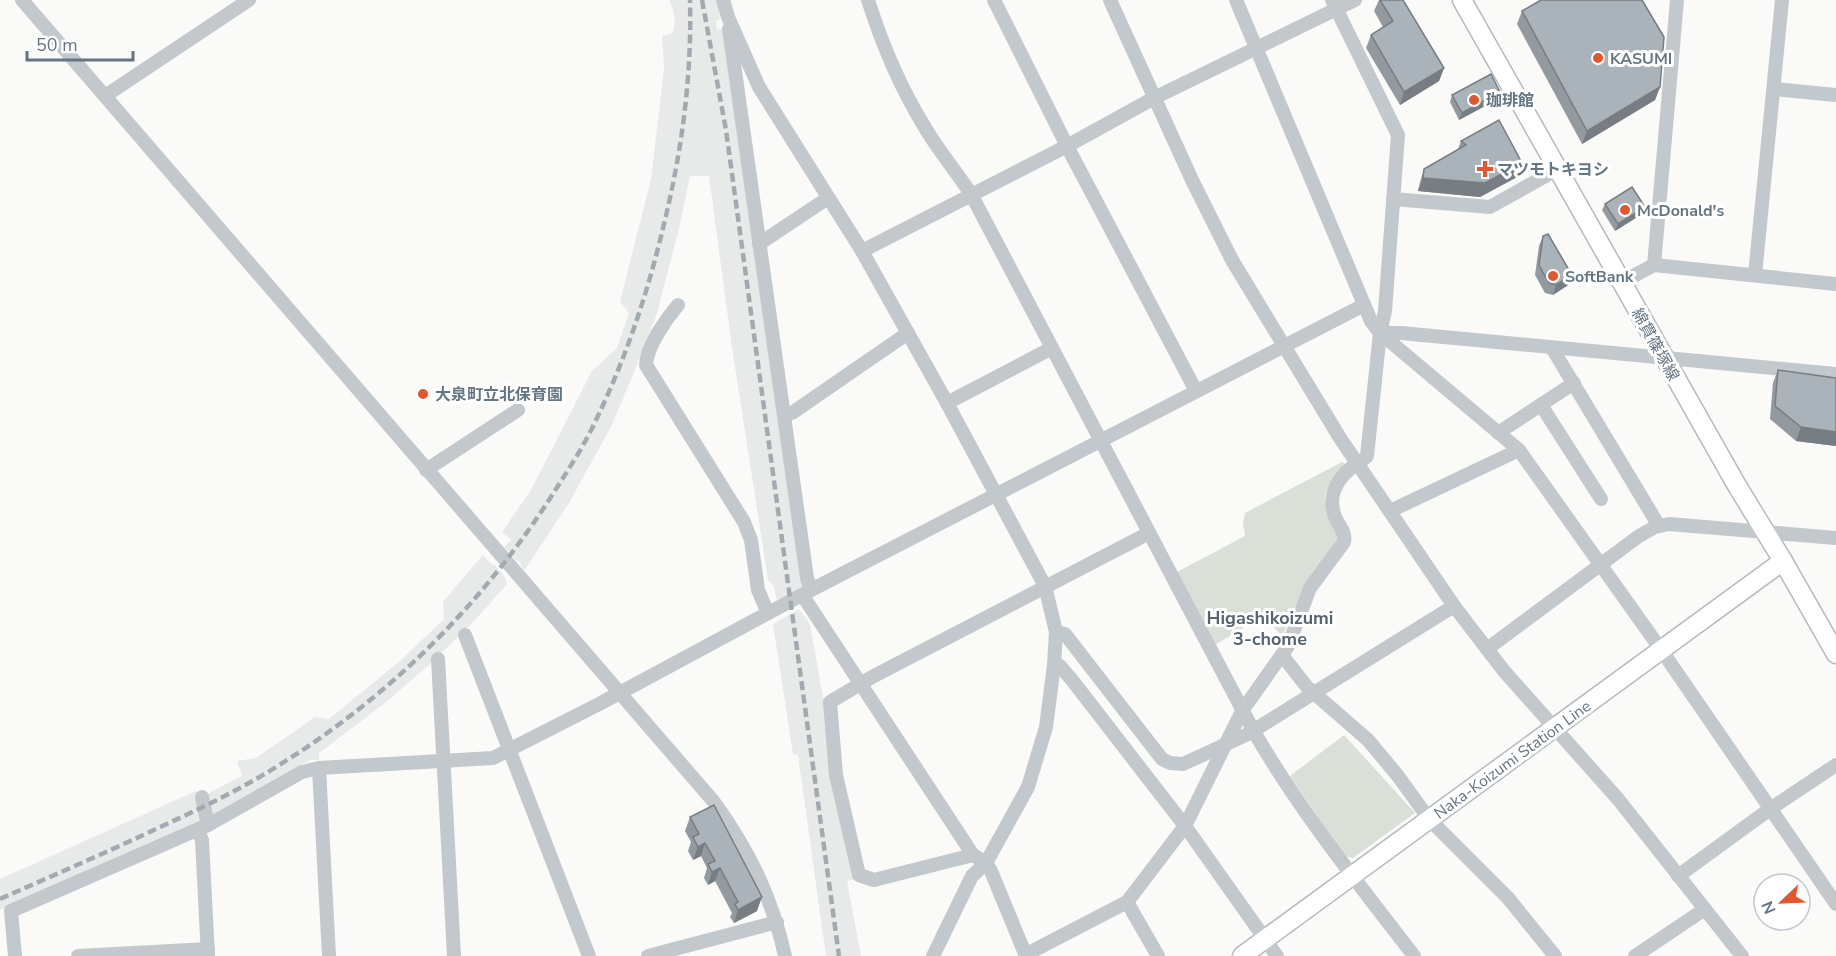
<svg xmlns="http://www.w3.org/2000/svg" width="1836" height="956" viewBox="0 0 1836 956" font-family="'Nunito Sans','Noto Sans JP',sans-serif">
<rect width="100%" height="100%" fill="#fafaf8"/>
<g fill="#e8e9e9">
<polygon points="669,0 717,0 720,19 716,21 717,29 723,28 780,421 803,588 777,600 774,587 768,580 732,348 709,176 690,176 679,229 657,313 644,348 612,425 569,503 524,571 520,562 516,560 504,547 511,540 502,532 531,490 592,371 617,348 629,313 620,302 651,179 664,69 662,36 673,33 675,23 673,10"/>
<polygon points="483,555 492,565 495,565 505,577 507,584 475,620 430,664 385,703 319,753 319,760 310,760 210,816 205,795 242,776 237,761 256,758 315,717 329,719 401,660 444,619 443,602"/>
<polygon points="799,609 810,624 855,879 847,881 861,956 826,956 798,755 793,754 773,624"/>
<polygon points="196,791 199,801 201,821 0,910 0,879"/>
</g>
<g fill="#dadfd7">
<path d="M1342 462 1345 464C1318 494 1320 504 1339 537L1303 588 1282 637 1264 615 1215 645 1177 572 1245 536 1243 523 1245 513Z"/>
<polygon points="1344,735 1415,813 1353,858 1344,856 1290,776"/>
</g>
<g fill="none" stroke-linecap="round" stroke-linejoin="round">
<defs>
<g id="major">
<polyline points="1462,0 1736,484 1783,561 1836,654"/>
<polyline points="1242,956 1783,561"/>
</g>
</defs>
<use href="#major" stroke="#b5babe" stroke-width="21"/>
<g stroke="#c3c8cc" stroke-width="14">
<path d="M22 0 714 802C749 850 772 898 785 956"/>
<polyline points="723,0 728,17 759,87 862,251 947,403 1045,586 1056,632 1054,665 1046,727 1028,787 986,863 972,876 933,956"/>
<path d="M868 0C882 44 900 87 924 126 938 150 956 171 971 194L1253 730C1299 810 1358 883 1414 956"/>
<polyline points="994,0 1067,146 1196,391"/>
<polyline points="1110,0 1192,180 1232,260 1340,438 1454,606 1504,671 1618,799 1742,956"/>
<polyline points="1236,0 1371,321 1380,333 1519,450 1662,651 1836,904"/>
<polyline points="729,29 807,578 811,590"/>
<polyline points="1774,89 1836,95"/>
<polyline points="105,96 249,0"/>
<polyline points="1393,199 1490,207 1558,169"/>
<polyline points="759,244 828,198"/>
<polyline points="862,251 1067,146 1154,98 1355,0"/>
<polyline points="1654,265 1677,0"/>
<polyline points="1755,275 1782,0"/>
<polyline points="1622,282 1654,265 1836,284"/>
<path d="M678 305C666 319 647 346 646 365L744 522 751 540 758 590 768 613"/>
<polyline points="1380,333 1401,333 1836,374"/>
<polyline points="1552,348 1659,526"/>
<polyline points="947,403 1052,348"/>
<polyline points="1541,405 1601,499"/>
<polyline points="784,415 792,413 908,333"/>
<polyline points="1498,433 1574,383"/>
<polyline points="426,470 518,410"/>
<polyline points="1390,511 1519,450"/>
<polyline points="803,596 973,855 986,863 991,871 1026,956"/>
<polyline points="1056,632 1065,634 1162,759 1170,763 1183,764 1248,734 1454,606"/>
<polyline points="465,635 589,956"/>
<polyline points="1487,649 1639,536 1655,527 1669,524 1836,538"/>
<polyline points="1282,655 1307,687 1368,740 1398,776 1429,819 1508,898 1555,956"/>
<polyline points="438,659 454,956"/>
<polyline points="1054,665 1060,666 1072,680 1185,826 1277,956"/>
<polyline points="319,768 329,956"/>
<polyline points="202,797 208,825"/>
<polyline points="198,830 202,840 208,956"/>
<polyline points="973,855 874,880 859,875 836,775 830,702 872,677 1149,533"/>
<polyline points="1678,876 1770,809 1836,765"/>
<polyline points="1127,902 1158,956"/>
<path d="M1025 955 1127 902 1185 826 1242 711 1288 646 1310 588 1344 542C1346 534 1341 528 1337 521 1326 500 1335 481 1352 467 1357 463 1363 461 1367 456L1380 333 1385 311 1398 135 1332 0"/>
<polyline points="15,956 11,911 208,825 302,772 319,768 493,758 601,703 811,590 1364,305"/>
<polyline points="78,956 208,949"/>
<polyline points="648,956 777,922"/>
<polyline points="1635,956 1705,909"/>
</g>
<use href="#major" stroke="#fff" stroke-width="18"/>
<g stroke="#a2aab0" stroke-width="4.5" stroke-dasharray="9 4.5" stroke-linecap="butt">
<polyline points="702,0 726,130 839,956"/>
<path d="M0 899C52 876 105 853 156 829 197 810 238 791 276 767 390 697 485 602 556 489 570 467 585 444 596 420 626 358 648 292 664 224 682 150 692 76 690 0"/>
</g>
</g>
<g fill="#929a9f">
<polygon points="1379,0 1403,0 1444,68 1439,81 1400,105 1366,48 1371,35 1383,27 1374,11"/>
<polygon points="1522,11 1660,87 1655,100 1582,144 1517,24"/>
<polygon points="1500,92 1498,99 1459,120 1450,102 1452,95"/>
<polygon points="1461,141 1517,177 1480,197 1418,191 1420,182 1424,169 1458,149"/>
<polygon points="1605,204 1642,214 1615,231 1602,210"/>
<polygon points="1543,236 1568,285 1553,295 1545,293 1535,275 1539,246"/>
<polygon points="1778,370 1836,378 1836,446 1796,441 1770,419 1773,383"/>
<polygon points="690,817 757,911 734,923 730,917 732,913 715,881 708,885 704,878 707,868 701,856 693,860 688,851 691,842 685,831"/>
</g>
<g fill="#777d82">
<polygon points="1444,68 1439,81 1400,105 1404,92"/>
<polygon points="1660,87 1655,100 1582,144 1587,131"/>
<polygon points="1500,92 1498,99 1459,120 1462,113"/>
<polygon points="1522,163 1517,177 1480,197 1418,191 1423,178"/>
<polygon points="1645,207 1642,214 1615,231 1618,224"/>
<polygon points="1572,275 1568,285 1553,295 1556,285"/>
<polygon points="1801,427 1836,432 1836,446 1796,441"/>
<polygon points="705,843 701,856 693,860 698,847"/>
<polygon points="720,868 715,881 708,885 712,872"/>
<polygon points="762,897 757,911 734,923 738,910"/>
</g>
<g fill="#aab3b9" stroke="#777d82" stroke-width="1.5">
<polygon points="1380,0 1403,0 1444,68 1404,92 1371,35 1393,21"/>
<polygon points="1541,0 1642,0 1664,37 1660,87 1587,131 1522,11"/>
<polygon points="1491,74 1500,92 1462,113 1452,95"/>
<polygon points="1499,120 1522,163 1485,183 1423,178 1424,169 1466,145 1461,141"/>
<polygon points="1632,187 1645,207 1618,224 1605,204"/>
<polygon points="1548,234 1572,275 1556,285 1549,283 1539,265 1543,236"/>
<polygon points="1778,370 1836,378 1836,432 1801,427 1775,406"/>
<polygon points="714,805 762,897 738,910 735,904 738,902 720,868 712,872 708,864 715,861 705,843 698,847 693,837 699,834 690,817"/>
</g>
<g fill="#e4572e" stroke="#fff" stroke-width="2">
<circle cx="1598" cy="58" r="6"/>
<circle cx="1474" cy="100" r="6"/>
<path d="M1482 160h6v6h6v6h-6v6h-6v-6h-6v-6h6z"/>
<circle cx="1625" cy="210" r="6"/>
<circle cx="1553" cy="276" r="6"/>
<circle cx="423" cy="394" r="6"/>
</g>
<g text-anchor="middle" stroke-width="6" stroke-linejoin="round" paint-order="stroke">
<g font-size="16" font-weight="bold" fill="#657683" stroke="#fff" text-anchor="start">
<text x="1610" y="64">KASUMI</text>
<text x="1486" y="106">珈琲館</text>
<text x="1497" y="175">マツモトキヨシ</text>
<text x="1637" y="216">McDonald's</text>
<text x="1565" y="282">SoftBank</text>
<text x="435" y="400">大泉町立北保育園</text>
</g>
<g font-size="16" fill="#657683" stroke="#fff">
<text transform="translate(1656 344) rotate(61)" y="6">綿貫篠塚線</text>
<text transform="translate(1512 759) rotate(-36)" y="6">Naka-Koizumi Station Line</text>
</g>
<g font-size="18" font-weight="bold" fill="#57646e" stroke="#fff">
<text x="1270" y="624">Higashikoizumi<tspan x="1270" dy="21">3-chome</tspan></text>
</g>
</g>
<g transform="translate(1782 902) rotate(247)"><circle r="28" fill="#ffffff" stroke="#c1c8cd" stroke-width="1.5"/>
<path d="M0-4.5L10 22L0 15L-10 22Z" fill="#e4572e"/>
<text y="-9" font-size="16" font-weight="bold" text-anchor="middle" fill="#657683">N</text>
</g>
<path d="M27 51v9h106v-9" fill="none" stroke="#657683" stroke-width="3"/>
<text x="36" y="51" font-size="18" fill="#657683" stroke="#ffffff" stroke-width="4.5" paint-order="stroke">50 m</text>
</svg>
